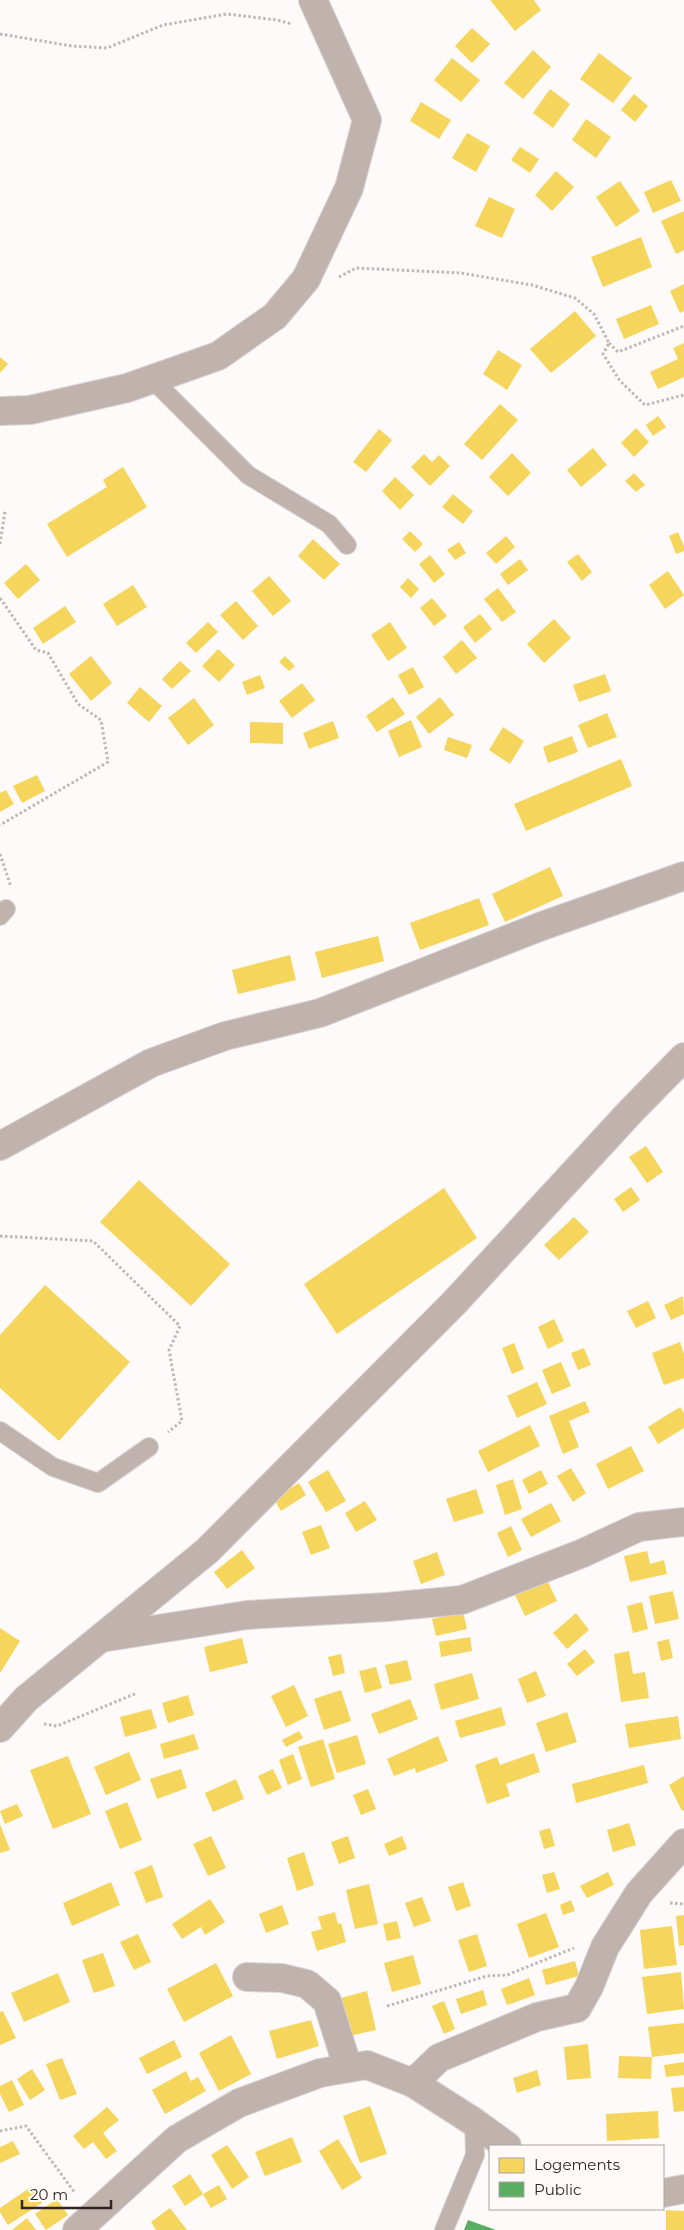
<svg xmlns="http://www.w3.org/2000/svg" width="684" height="2230" viewBox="0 0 684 2230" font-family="Montserrat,sans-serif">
<rect width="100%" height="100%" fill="#fefaf9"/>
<g fill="#f6d55c">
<polygon points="490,0 534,0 541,10 515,31"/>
<polygon points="472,28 490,44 472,63 455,46"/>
<polygon points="533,50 551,67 523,99 504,83"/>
<polygon points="599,53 632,78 613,103 580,79"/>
<polygon points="452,58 480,80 461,102 434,80"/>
<polygon points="550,89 570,104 553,128 533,113"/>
<polygon points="634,94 648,106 635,122 621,110"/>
<polygon points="421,102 451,120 439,139 410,121"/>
<polygon points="586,119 611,137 596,158 572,140"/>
<polygon points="467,133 490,146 476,172 452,158"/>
<polygon points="520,147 539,159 530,173 511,160"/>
<polygon points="556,171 574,187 552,211 535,195"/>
<polygon points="671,180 681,201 653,213 644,192"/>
<polygon points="620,181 640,211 616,227 596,197"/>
<polygon points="489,197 515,209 502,238 475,226"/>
<polygon points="684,211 684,250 676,254 661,221"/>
<polygon points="641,237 652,267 603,287 591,257"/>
<polygon points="684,284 684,311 680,313 670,291"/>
<polygon points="651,305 659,324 624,339 616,319"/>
<polygon points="575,311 596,336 551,373 530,349"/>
<polygon points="684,343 684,377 658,389 650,372 678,359 673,348"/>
<polygon points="498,350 522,365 507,390 483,374"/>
<polygon points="0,357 8,364 0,373"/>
<polygon points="500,404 518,420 482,460 464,444"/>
<polygon points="658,416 666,427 653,436 646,425"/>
<polygon points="636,428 649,442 634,457 621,443"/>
<polygon points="379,429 392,440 366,472 353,462"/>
<polygon points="593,448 607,465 581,487 567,470"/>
<polygon points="512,453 531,473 508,496 489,477"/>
<polygon points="424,454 432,462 439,455 450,466 430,486 411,467"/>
<polygon points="123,467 147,507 67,557 47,524 107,487 103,480"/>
<polygon points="634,473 645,485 636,492 625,481"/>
<polygon points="395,477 414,495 400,510 382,491"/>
<polygon points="453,494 473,511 463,524 442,507"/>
<polygon points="410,531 423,544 415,552 402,539"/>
<polygon points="678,532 684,546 684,551 676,554 669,536"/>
<polygon points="506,536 515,547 496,564 486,553"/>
<polygon points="313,539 340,564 324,580 298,556"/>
<polygon points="459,542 466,553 455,560 447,550"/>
<polygon points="578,554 592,572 582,581 567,562"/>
<polygon points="430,555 445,574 434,583 419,564"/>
<polygon points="520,559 528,570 508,585 500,574"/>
<polygon points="26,564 40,580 18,599 4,583"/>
<polygon points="668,571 684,595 665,609 649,585"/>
<polygon points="269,576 291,601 273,616 252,591"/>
<polygon points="408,578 419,589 411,598 400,587"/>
<polygon points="133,585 147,607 117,626 103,604"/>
<polygon points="498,588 516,612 502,622 484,599"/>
<polygon points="432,598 447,616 434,626 420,608"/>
<polygon points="236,601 258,626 243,640 220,615"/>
<polygon points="65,606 76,622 43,644 33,628"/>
<polygon points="480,614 492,629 475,643 463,627"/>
<polygon points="554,619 571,638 544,663 527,644"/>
<polygon points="208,622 218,632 196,653 186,643"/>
<polygon points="390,622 407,648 388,661 371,635"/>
<polygon points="462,640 477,658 456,674 443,657"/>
<polygon points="218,649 235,665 219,682 202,666"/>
<polygon points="91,656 112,683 91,701 69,674"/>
<polygon points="285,656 295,666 289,671 279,662"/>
<polygon points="180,661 191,671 172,689 162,679"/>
<polygon points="413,667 424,687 409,695 398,675"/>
<polygon points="605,674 611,691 579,702 573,685"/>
<polygon points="260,675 265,688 247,695 242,682"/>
<polygon points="302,683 315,700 292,718 279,701"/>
<polygon points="140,687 162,706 149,722 127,703"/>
<polygon points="393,697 405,714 377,732 366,716"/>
<polygon points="440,697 454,715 429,734 416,717"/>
<polygon points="194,698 214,725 188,745 168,718"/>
<polygon points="607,713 617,737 588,748 578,725"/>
<polygon points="411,720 422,747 399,757 388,731"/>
<polygon points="333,721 339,738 309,749 303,733"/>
<polygon points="250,722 283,723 283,744 250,743"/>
<polygon points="503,727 524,741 510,764 489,750"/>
<polygon points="572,736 578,752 548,763 543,747"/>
<polygon points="448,737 472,745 467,758 444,750"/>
<polygon points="621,759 632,786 526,831 514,804"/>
<polygon points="37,775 45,791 22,803 13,786"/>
<polygon points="6,790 14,804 0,812 0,793"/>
<polygon points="550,867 563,896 505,922 492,894"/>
<polygon points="479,898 489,925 420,950 410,923"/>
<polygon points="378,936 384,961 322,978 315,952"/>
<polygon points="290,955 296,980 238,994 232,970"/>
<polygon points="646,1146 663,1172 647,1183 629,1157"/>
<polygon points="139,1180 230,1264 191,1306 100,1222"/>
<polygon points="631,1187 640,1200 623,1212 614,1199"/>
<polygon points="444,1188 477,1238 337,1334 304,1284"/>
<polygon points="574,1217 589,1232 559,1260 544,1245"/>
<polygon points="45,1285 130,1362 59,1441 0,1388 0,1335"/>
<polygon points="683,1296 684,1314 671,1320 664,1305"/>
<polygon points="648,1301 656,1318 636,1328 627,1311"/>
<polygon points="554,1319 564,1341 548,1349 538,1327"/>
<polygon points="680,1342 684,1354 684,1378 664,1385 652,1353"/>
<polygon points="514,1343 524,1369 512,1374 502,1348"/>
<polygon points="584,1348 591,1365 578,1370 571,1353"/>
<polygon points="561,1362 571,1386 552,1394 542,1370"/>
<polygon points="537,1382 547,1404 517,1418 507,1396"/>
<polygon points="585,1401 590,1412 569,1421 579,1447 563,1454 549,1416"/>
<polygon points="680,1407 684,1413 684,1428 658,1444 648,1427"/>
<polygon points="530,1425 540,1446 488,1472 478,1451"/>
<polygon points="631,1446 644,1471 608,1489 596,1464"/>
<polygon points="571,1468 586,1493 573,1502 557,1476"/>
<polygon points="328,1470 346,1501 326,1512 308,1482"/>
<polygon points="541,1470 548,1484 529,1494 522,1480"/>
<polygon points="513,1479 522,1509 505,1515 496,1485"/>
<polygon points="299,1483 306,1495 281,1511 274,1499"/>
<polygon points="476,1489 484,1513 454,1522 446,1499"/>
<polygon points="365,1501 377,1520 356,1532 345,1513"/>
<polygon points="551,1503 561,1521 531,1537 521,1519"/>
<polygon points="321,1525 330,1548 311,1555 302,1532"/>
<polygon points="511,1526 522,1550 508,1557 497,1533"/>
<polygon points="242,1550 255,1568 227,1589 214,1572"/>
<polygon points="647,1551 650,1564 664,1560 667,1574 630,1582 624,1556"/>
<polygon points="437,1552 445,1575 421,1584 413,1561"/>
<polygon points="547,1580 557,1601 525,1616 515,1595"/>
<polygon points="673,1591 679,1619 655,1624 649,1596"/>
<polygon points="642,1602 648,1629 633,1633 627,1606"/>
<polygon points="463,1612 467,1629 436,1636 432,1619"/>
<polygon points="576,1613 589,1630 567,1649 553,1633"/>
<polygon points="0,1628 20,1641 0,1673"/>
<polygon points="470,1637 472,1651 441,1657 439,1642"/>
<polygon points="242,1638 248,1663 210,1672 204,1647"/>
<polygon points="669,1639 673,1658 661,1661 657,1642"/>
<polygon points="585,1649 595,1662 577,1676 567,1664"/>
<polygon points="629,1651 633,1674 645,1672 649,1698 621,1702 614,1654"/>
<polygon points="341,1654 345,1673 333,1676 328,1657"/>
<polygon points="407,1660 412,1680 390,1685 385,1665"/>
<polygon points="376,1667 382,1688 365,1693 359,1671"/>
<polygon points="536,1671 546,1696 527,1703 518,1679"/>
<polygon points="472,1673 479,1699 441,1710 434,1684"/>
<polygon points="294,1685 308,1716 286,1727 271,1696"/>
<polygon points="341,1690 351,1721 324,1730 314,1699"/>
<polygon points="188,1695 194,1715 168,1723 162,1703"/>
<polygon points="410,1699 418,1719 379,1734 371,1714"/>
<polygon points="501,1707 506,1725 460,1738 455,1721"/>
<polygon points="151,1709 157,1728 125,1737 120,1717"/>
<polygon points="567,1712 577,1742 546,1752 536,1723"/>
<polygon points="678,1716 681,1739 629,1748 625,1724"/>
<polygon points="299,1731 303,1738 286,1747 282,1740"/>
<polygon points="194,1734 199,1749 164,1759 160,1744"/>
<polygon points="357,1735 366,1764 337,1773 328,1744"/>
<polygon points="438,1736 448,1761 416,1773 415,1768 394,1776 387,1759"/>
<polygon points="323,1739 335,1779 311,1787 298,1747"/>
<polygon points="129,1752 141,1780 106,1795 94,1767"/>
<polygon points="534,1753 540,1772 506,1784 510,1796 487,1804 475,1765 497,1757 500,1765"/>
<polygon points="293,1754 302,1779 288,1785 279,1760"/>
<polygon points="68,1756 91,1814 53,1829 30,1770"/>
<polygon points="644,1765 648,1783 576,1803 572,1784"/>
<polygon points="181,1769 187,1788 157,1799 150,1779"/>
<polygon points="273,1769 282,1788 267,1795 258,1776"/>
<polygon points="684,1776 684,1810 682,1811 669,1785"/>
<polygon points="236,1779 244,1799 213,1812 205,1793"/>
<polygon points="368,1789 376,1809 361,1815 353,1795"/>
<polygon points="127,1802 142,1840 120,1849 105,1811"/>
<polygon points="17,1804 23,1816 5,1824 0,1811"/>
<polygon points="629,1823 636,1845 613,1852 607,1830"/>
<polygon points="0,1824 10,1850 0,1853"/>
<polygon points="550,1828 555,1846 544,1849 539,1831"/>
<polygon points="211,1836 226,1868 208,1876 193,1844"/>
<polygon points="348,1836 355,1858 339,1864 331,1842"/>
<polygon points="402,1836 407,1849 389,1856 384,1844"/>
<polygon points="304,1852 314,1885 297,1891 287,1858"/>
<polygon points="152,1865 163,1897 146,1903 134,1872"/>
<polygon points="554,1872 560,1889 547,1893 542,1875"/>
<polygon points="608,1872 614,1885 587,1898 580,1886"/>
<polygon points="111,1882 120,1905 72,1926 63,1903"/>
<polygon points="463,1882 471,1906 456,1911 448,1887"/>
<polygon points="369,1884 378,1924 355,1929 346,1890"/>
<polygon points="422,1897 431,1921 414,1927 405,1903"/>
<polygon points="210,1899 225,1922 205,1935 201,1927 182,1939 172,1924"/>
<polygon points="571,1900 575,1911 563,1915 560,1905"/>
<polygon points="282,1905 289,1924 266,1933 259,1914"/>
<polygon points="335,1912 338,1924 341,1923 346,1942 317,1951 311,1932 322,1929 318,1917"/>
<polygon points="546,1913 559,1947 529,1958 517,1924"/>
<polygon points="684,1915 684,1945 679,1946 676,1916"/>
<polygon points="397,1921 401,1938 387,1941 383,1924"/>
<polygon points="672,1926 677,1965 644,1969 640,1930"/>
<polygon points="138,1934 151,1962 134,1970 120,1942"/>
<polygon points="477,1934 487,1966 469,1972 458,1940"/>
<polygon points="103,1953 115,1986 94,1993 82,1960"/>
<polygon points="413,1955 421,1984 392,1992 384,1963"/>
<polygon points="575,1961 579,1976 546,1985 542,1970"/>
<polygon points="216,1963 233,1996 184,2022 167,1989"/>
<polygon points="681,1972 684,2009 647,2014 642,1977"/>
<polygon points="58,1973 70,2002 24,2022 11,1993"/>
<polygon points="529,1978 535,1995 507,2005 501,1989"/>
<polygon points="483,1990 487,2005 461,2014 456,1999"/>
<polygon points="367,1991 376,2030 350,2036 341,1998"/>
<polygon points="444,2001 455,2029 444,2034 432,2006"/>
<polygon points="3,2011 16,2038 0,2045 0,2012"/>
<polygon points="311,2020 319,2046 277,2059 269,2031"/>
<polygon points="684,2023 684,2053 652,2057 651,2079 618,2078 619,2056 652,2057 648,2027"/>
<polygon points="231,2035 251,2074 219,2091 199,2053"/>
<polygon points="174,2040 182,2057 147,2074 139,2058"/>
<polygon points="588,2044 591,2078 567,2080 564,2047"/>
<polygon points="62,2058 77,2094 60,2100 46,2064"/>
<polygon points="684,2062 684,2075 666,2077 664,2065"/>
<polygon points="32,2069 45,2090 30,2100 17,2079"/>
<polygon points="537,2070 541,2085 517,2093 513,2078"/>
<polygon points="186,2071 191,2081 198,2077 206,2091 165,2114 152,2090"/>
<polygon points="12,2080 24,2105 9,2112 0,2094 0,2086"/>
<polygon points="684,2087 684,2111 674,2112 671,2088"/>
<polygon points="370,2106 387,2154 360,2163 343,2116"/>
<polygon points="107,2107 119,2120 103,2133 117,2151 106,2159 93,2142 84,2149 73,2136"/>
<polygon points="658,2111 659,2138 607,2141 606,2114"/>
<polygon points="292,2137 302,2162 265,2176 255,2152"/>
<polygon points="338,2139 362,2178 342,2190 319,2151"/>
<polygon points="13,2141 20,2154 0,2163 0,2147"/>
<polygon points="227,2145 249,2177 232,2189 211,2155"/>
<polygon points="190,2174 203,2194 185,2206 172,2186"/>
<polygon points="219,2185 227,2199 211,2208 203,2194"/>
<polygon points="31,2187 42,2203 8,2225 0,2212 0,2208"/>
<polygon points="57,2199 68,2215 46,2230 35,2214"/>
<polygon points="170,2208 187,2230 156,2230 151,2222"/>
<polygon points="666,2210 684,2211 684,2230 666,2230"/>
<polygon points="27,2218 36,2230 12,2230"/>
</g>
<polygon fill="#5aae61" points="468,2220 496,2230 464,2230"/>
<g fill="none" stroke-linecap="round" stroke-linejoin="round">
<defs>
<g id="lane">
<polyline points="152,379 248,475 329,524 347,545"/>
<polyline points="0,916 6,909"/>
<polyline points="0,1431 53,1467 98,1483 149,1447"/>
<polyline points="444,2230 475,2155 474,2122"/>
</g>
<g id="street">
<polyline points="0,411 30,410 127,388 218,356 275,316 306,279 349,188 367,120 313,0"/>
<polyline points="0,1146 151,1063 225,1036 320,1013 542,926 684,876"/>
<polyline points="101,1638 247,1615 387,1607 462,1600 583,1553 639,1527 684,1522"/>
<polyline points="0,1728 26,1699 207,1551 454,1303 632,1110 684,1057"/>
<polyline points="247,1977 282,1978 307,1984 327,2001 348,2068"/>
<polyline points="413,2083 439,2058 537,2017 577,2008 589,1987 605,1947 639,1893 684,1843"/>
<polyline points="663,2193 684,2189"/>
<polyline points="77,2230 177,2139 239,2103 320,2073 367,2065 413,2083 474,2122 507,2146"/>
</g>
</defs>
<use href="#lane" stroke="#d8d4d3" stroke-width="20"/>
<use href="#street" stroke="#d8d4d3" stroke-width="30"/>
<g stroke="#c0b7b3" stroke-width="3" stroke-dasharray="2.5 2.5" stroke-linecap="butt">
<polyline points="0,34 72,46 107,48 163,25 227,14 277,20 292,24"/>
<polyline points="339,277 356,268 461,273 532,285 575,298 594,314 609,343 603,354 620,381 645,405 684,395"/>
<polyline points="609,343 618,352 684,326"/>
<polyline points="0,544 5,511"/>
<polyline points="0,598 36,650 48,653 78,704 101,720 108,762 0,825"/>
<polyline points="0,854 11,887"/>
<polyline points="0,1236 93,1241 180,1326 169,1350 182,1421 168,1432"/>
<polyline points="44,1724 57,1726 137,1693"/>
<polyline points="670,1903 684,1904"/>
<polyline points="387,2006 487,1976 507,1975 574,1948"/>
<polyline points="0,2131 26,2126 75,2193"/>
</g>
<use href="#lane" stroke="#c0b3ae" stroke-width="18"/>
<use href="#street" stroke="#c0b3ae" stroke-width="28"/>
</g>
<rect x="489" y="2145" width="175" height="65" fill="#fff9f8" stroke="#aca4a3"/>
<rect x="499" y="2158" width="25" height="15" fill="#f6d55c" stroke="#aca4a3"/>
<text x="534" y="2170" font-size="15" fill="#2f2423">Logements</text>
<rect x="499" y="2182" width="25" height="15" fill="#5aae61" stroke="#aca4a3"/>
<text x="534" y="2195" font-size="15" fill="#2f2423">Public</text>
<path d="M22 2200v8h89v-8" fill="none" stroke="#2f2423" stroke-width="2.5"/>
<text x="30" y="2200" font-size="15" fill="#2f2423" stroke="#fff9f8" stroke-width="4" paint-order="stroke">20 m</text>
</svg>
